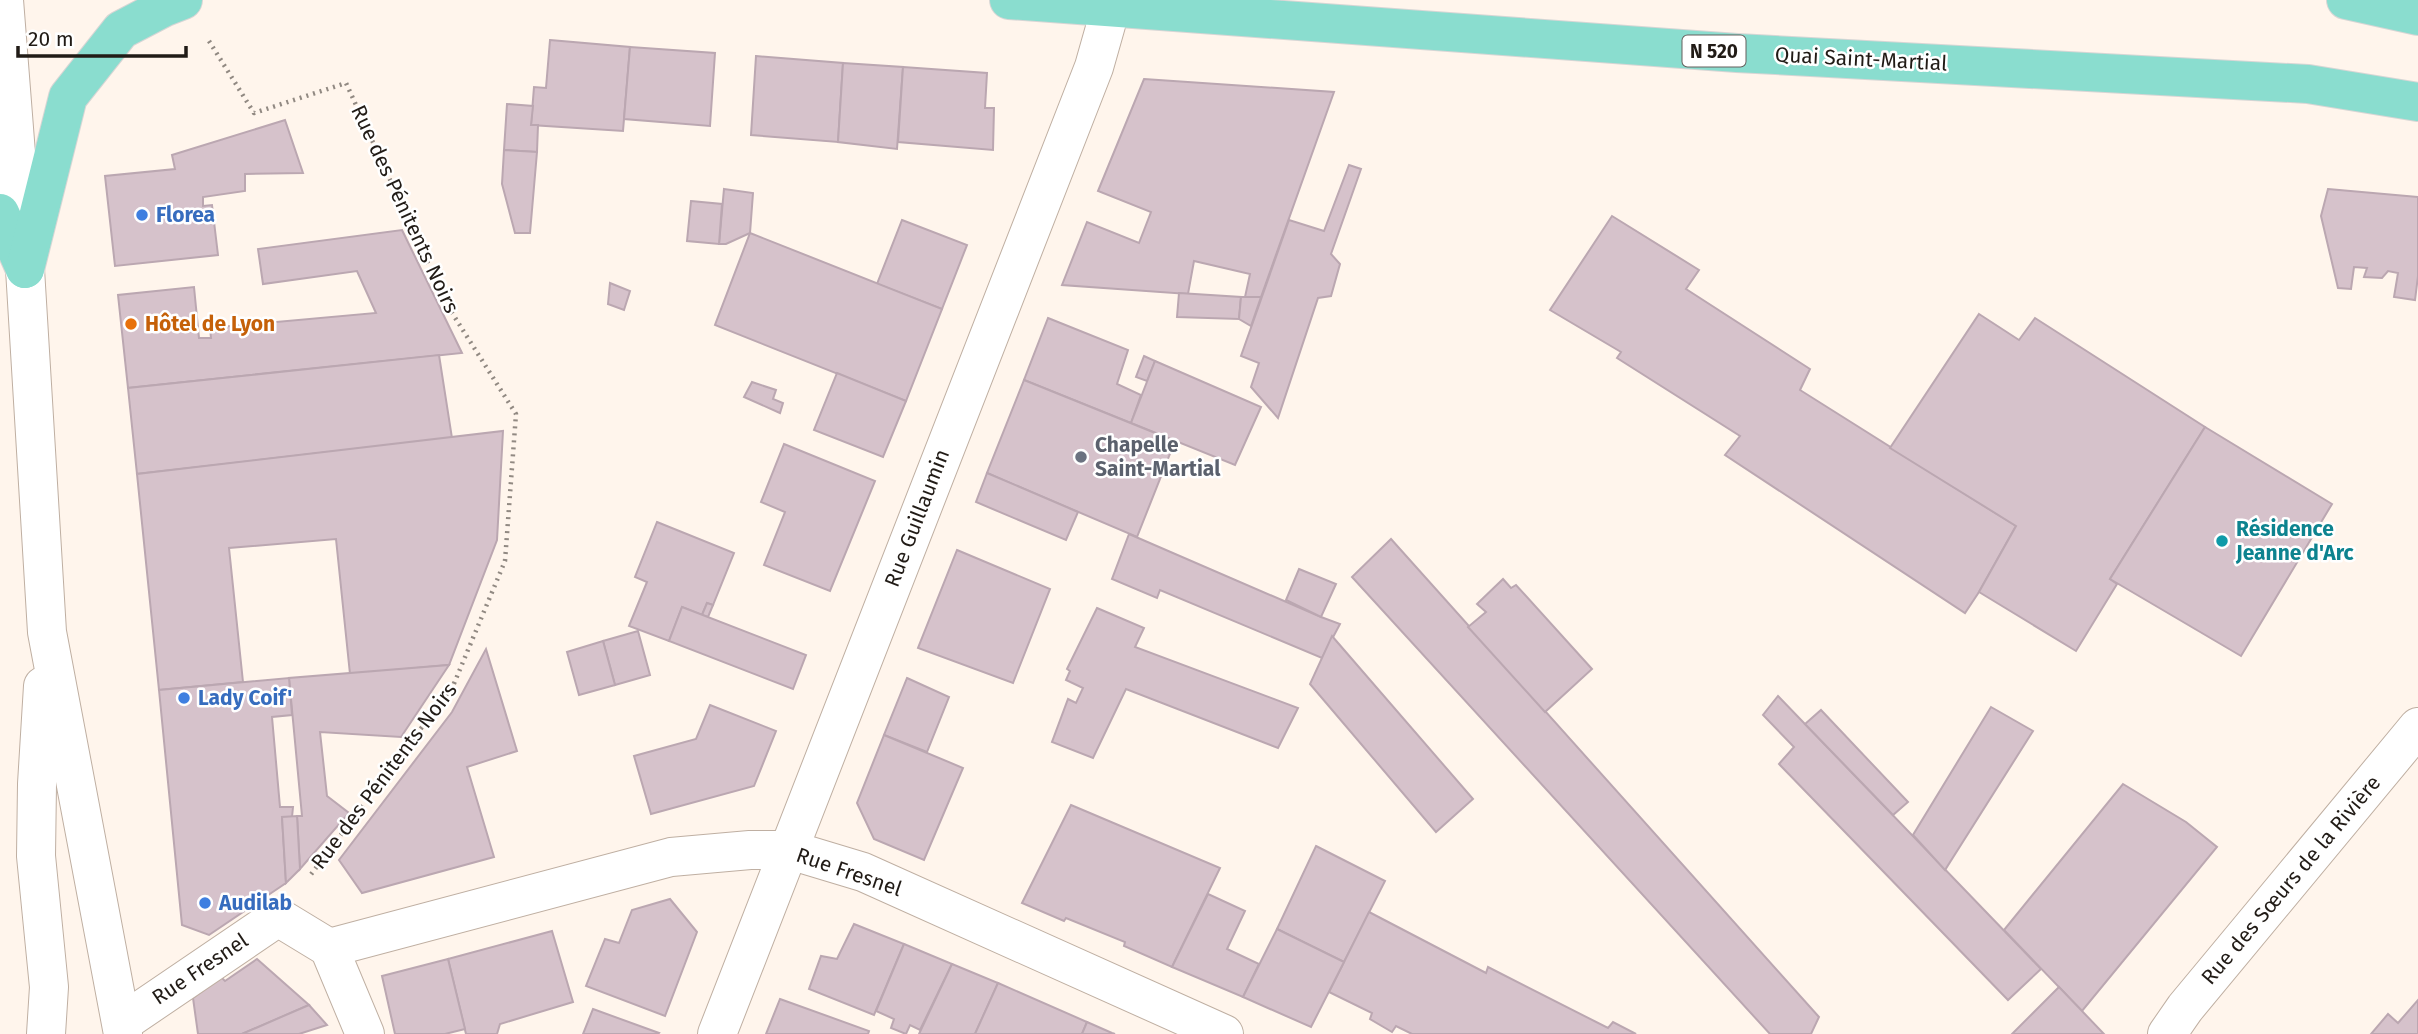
<svg xmlns="http://www.w3.org/2000/svg" width="2418" height="1034" viewBox="0 0 2418 1034" font-family="'Fira Sans',sans-serif">
<rect width="100%" height="100%" fill="#fff5ec"/>
<g fill="#d6c2cb" stroke="#bba7b1" stroke-width="2">
<polygon points="550,40 630,47 623,131 531,125 534,87 546,88"/>
<polygon points="630,47 715,53 710,126 624,119"/>
<polygon points="756,56 843,63 838,142 751,135"/>
<polygon points="843,63 903,67 897,149 838,142"/>
<polygon points="903,67 987,73 985,108 994,108 993,150 898,142"/>
<polygon points="1144,79 1334,92 1261,297 1245,297 1250,274 1194,261 1188,294 1062,285 1087,222 1139,243 1151,212 1098,191"/>
<polygon points="507,104 533,106 531,125 538,125 537,152 504,150"/>
<polygon points="285,120 303,173 245,174 245,191 203,197 203,206 212,205 218,255 115,266 105,176 175,169 172,155"/>
<polygon points="504,150 537,152 530,233 515,233 502,184"/>
<polygon points="1349,165 1361,169 1331,254 1340,264 1331,296 1318,298 1278,418 1251,387 1259,363 1241,356 1289,220 1324,231"/>
<polygon points="724,189 753,193 750,233 726,244 719,244"/>
<polygon points="2328,189 2418,197 2418,276 2415,300 2394,297 2398,273 2388,271 2382,278 2364,277 2367,268 2354,267 2351,289 2338,288 2321,216"/>
<polygon points="691,201 722,204 719,244 687,241"/>
<polygon points="1612,216 1699,270 1686,289 1810,369 1800,390 2016,526 1979,592 1965,613 1725,455 1740,436 1617,358 1621,352 1550,310"/>
<polygon points="902,220 967,245 942,309 877,284"/>
<polygon points="402,230 462,353 128,388 118,295 194,287 199,338 211,338 210,328 376,313 357,271 263,284 258,249"/>
<polygon points="750,233 942,309 906,401 715,325"/>
<polygon points="610,283 630,291 624,310 608,304"/>
<polygon points="1179,293 1241,297 1239,319 1177,317"/>
<polygon points="1241,297 1261,297 1251,326 1239,319"/>
<polygon points="1979,314 2019,340 2035,318 2205,427 2110,579 2117,584 2076,651 1979,592 2016,526 1890,448"/>
<polygon points="1048,318 1128,350 1117,384 1141,395 1131,423 1024,380"/>
<polygon points="439,355 452,438 137,474 128,388"/>
<polygon points="1144,356 1155,361 1147,381 1136,377"/>
<polygon points="1155,361 1261,407 1235,465 1131,423"/>
<polygon points="837,373 906,401 883,457 814,430"/>
<polygon points="1024,380 1175,441 1137,537 987,473"/>
<polygon points="752,382 776,390 773,399 783,403 780,413 744,397"/>
<polygon points="2205,427 2332,504 2241,656 2110,579"/>
<polygon points="503,431 497,540 449,665 350,674 336,539 229,548 243,682 159,690 137,474"/>
<polygon points="784,444 875,481 830,591 764,565 785,512 761,502"/>
<polygon points="987,473 1078,512 1066,540 976,502"/>
<polygon points="657,522 734,553 713,605 707,603 702,615 682,607 669,641 629,626 647,582 635,577"/>
<polygon points="1129,534 1321,617 1340,624 1322,658 1160,590 1157,598 1112,579"/>
<polygon points="1391,539 1819,1017 1811,1034 1770,1034 1352,577"/>
<polygon points="957,550 1050,589 1013,683 918,648"/>
<polygon points="1299,569 1336,584 1321,617 1286,600"/>
<polygon points="1503,579 1511,588 1516,585 1592,669 1545,712 1468,627 1486,612 1477,604"/>
<polygon points="707,603 713,605 708,617 702,615"/>
<polygon points="682,607 806,655 793,689 669,641"/>
<polygon points="1097,608 1144,628 1135,647 1298,708 1278,748 1126,689 1093,758 1052,742 1068,699 1076,703 1083,688 1066,680 1070,671 1067,669"/>
<polygon points="638,631 650,675 615,685 603,641"/>
<polygon points="1332,636 1473,799 1436,832 1310,684"/>
<polygon points="603,641 615,685 579,695 567,652"/>
<polygon points="486,649 517,751 467,767 494,857 362,893 339,860 452,712"/>
<polygon points="449,665 401,737 320,732 327,796 349,813 300,869 297,816 302,816 289,678"/>
<polygon points="289,678 292,715 272,717 280,807 293,807 292,817 282,817 286,883 209,935 182,925 159,690"/>
<polygon points="907,678 949,697 927,752 884,735"/>
<polygon points="1778,696 2041,969 2008,1000 1779,764 1794,747 1763,715"/>
<polygon points="710,705 776,731 754,786 651,814 634,756 696,739"/>
<polygon points="1991,707 2033,731 1945,870 1913,835"/>
<polygon points="1821,710 1908,802 1893,815 1805,724"/>
<polygon points="884,735 963,768 924,860 874,839 857,803"/>
<polygon points="2123,784 2186,822 2217,847 2082,1011 2004,930"/>
<polygon points="1071,805 1220,868 1172,967 1124,946 1125,942 1066,918 1064,921 1022,903"/>
<polygon points="297,816 300,869 286,883 282,817"/>
<polygon points="1316,846 1385,881 1344,962 1277,929"/>
<polygon points="1208,894 1245,911 1227,949 1259,964 1243,997 1172,967"/>
<polygon points="670,899 697,932 665,1016 586,986 605,939 619,943 632,910"/>
<polygon points="1369,912 1486,973 1488,967 1608,1028 1613,1022 1636,1034 1412,1034 1396,1026 1392,1032 1370,1019 1372,1013 1329,992"/>
<polygon points="854,924 904,944 874,1015 809,989 821,956 837,959"/>
<polygon points="1277,929 1344,962 1311,1027 1243,997"/>
<polygon points="552,931 573,1002 500,1024 497,1034 466,1034 448,959"/>
<polygon points="904,944 952,964 920,1030 910,1025 906,1034 891,1028 894,1019 876,1011"/>
<polygon points="257,959 309,1005 242,1034 198,1034 193,998 221,977 225,981"/>
<polygon points="448,959 465,1029 445,1034 395,1034 382,976"/>
<polygon points="952,964 998,983 975,1034 919,1034"/>
<polygon points="998,983 1087,1022 1082,1034 975,1034"/>
<polygon points="2059,987 2104,1034 2012,1034"/>
<polygon points="780,999 869,1031 868,1034 766,1034"/>
<polygon points="2418,1000 2418,1034 2371,1034 2388,1014 2398,1023"/>
<polygon points="309,1005 327,1025 299,1034 242,1034"/>
<polygon points="593,1009 659,1033 658,1034 583,1034"/>
<polygon points="1087,1022 1112,1033 1115,1034 1082,1034"/>
</g>
<g fill="none" stroke-linecap="round" stroke-linejoin="round">
<defs>
<g id="minor">
<polyline points="329,948 671,857 750,850 790,850 863,872 1224,1034"/>
<polyline points="122,1023 278,917 329,948 365,1034"/>
<polyline points="717,1034 1094,67 1113,0"/>
<polyline points="2167,1034 2185,1008 2418,727"/>
</g>
<g id="secondary">
<polyline points="4,0 25,269 47,632 123,1034"/>
<polyline points="43,686 37,784 36,856 49,987 46,1034"/>
</g>
<g id="primary">
<polyline points="1009,0 1737,53 2308,84 2418,102"/>
<polyline points="2346,0 2418,16"/>
<polyline points="0,213 25,269"/>
<polyline points="25,269 68,97 121,30 165,7 183,0"/>
</g>
</defs>
<use href="#minor" stroke="#bfafa2" stroke-width="40"/>
<use href="#secondary" stroke="#bfafa2" stroke-width="40"/>
<use href="#primary" stroke="#d7d6d5" stroke-width="40"/>
<polyline stroke="#918982" stroke-width="4.5" stroke-dasharray="2 5" stroke-linecap="butt" points="209,41 254,113 346,83 447,305 516,414 505,561 453,686 309,877"/>
<use href="#minor" stroke="#fff" stroke-width="38"/>
<use href="#secondary" stroke="#fff" stroke-width="38"/>
<use href="#primary" stroke="#8addcf" stroke-width="38"/>
</g>
<g fill="#3f7fe0" stroke="#fff" stroke-width="2.5">
<circle cx="142" cy="215" r="7"/>
<circle cx="184" cy="698" r="7"/>
<circle cx="205" cy="903" r="7"/>
</g>
<circle fill="#e8710a" stroke="#fff" stroke-width="2.5" cx="131" cy="324" r="7"/>
<circle fill="#6b7280" stroke="#fff" stroke-width="2.5" cx="1081" cy="457" r="7"/>
<circle fill="#0f9aa8" stroke="#fff" stroke-width="2.5" cx="2222" cy="541" r="7"/>
<g text-anchor="middle" stroke-width="5" stroke-linejoin="round" paint-order="stroke">
<rect fill="#fff" stroke="#645f5c" stroke-width="2" x="1682.5" y="35.5" width="63" height="31" rx="5"/>
<g font-size="19" font-weight="bold" fill="#211b16">
<text x="1714" y="58">N 520</text>
</g>
<g font-size="21" fill="#211b16" stroke="#fff">
<text transform="translate(1861 59) rotate(3)" y="7">Quai Saint-Martial</text>
<text transform="translate(405 209) rotate(65)" y="7">Rue des Pénitents Noirs</text>
<text transform="translate(917 518) rotate(-69)" y="7">Rue Guillaumin</text>
<text transform="translate(384 776) rotate(-53)" y="7">Rue des Pénitents Noirs</text>
<text transform="translate(849 872) rotate(19)" y="7">Rue Fresnel</text>
<text transform="translate(2291 880) rotate(-50)" y="7">Rue des Sœurs de la Rivière</text>
<text transform="translate(200 969) rotate(-34)" y="7">Rue Fresnel</text>
</g>
<g font-size="21" font-weight="bold" fill="#366cbe" stroke="#fff" text-anchor="start">
<text x="156" y="222">Florea</text>
<text x="198" y="705">Lady Coif'</text>
<text x="219" y="910">Audilab</text>
</g>
<g font-size="21" font-weight="bold" fill="#c56008" stroke="#fff" text-anchor="start">
<text x="145" y="331">Hôtel de Lyon</text>
</g>
<g font-size="21" font-weight="bold" fill="#5b616d" stroke="#fff" text-anchor="start">
<text x="1095" y="452">Chapelle<tspan x="1095" dy="24">Saint-Martial</tspan></text>
</g>
<g font-size="21" font-weight="bold" fill="#0d838f" stroke="#fff" text-anchor="start">
<text x="2236" y="536">Résidence<tspan x="2236" dy="24">Jeanne d'Arc</tspan></text>
</g>
</g>
<path d="M18 46v10h168v-10" fill="none" stroke="#211b16" stroke-width="3.5"/>
<text x="28" y="46" font-size="21" fill="#211b16" stroke="#ffffff" stroke-width="5" paint-order="stroke">20 m</text>
</svg>
